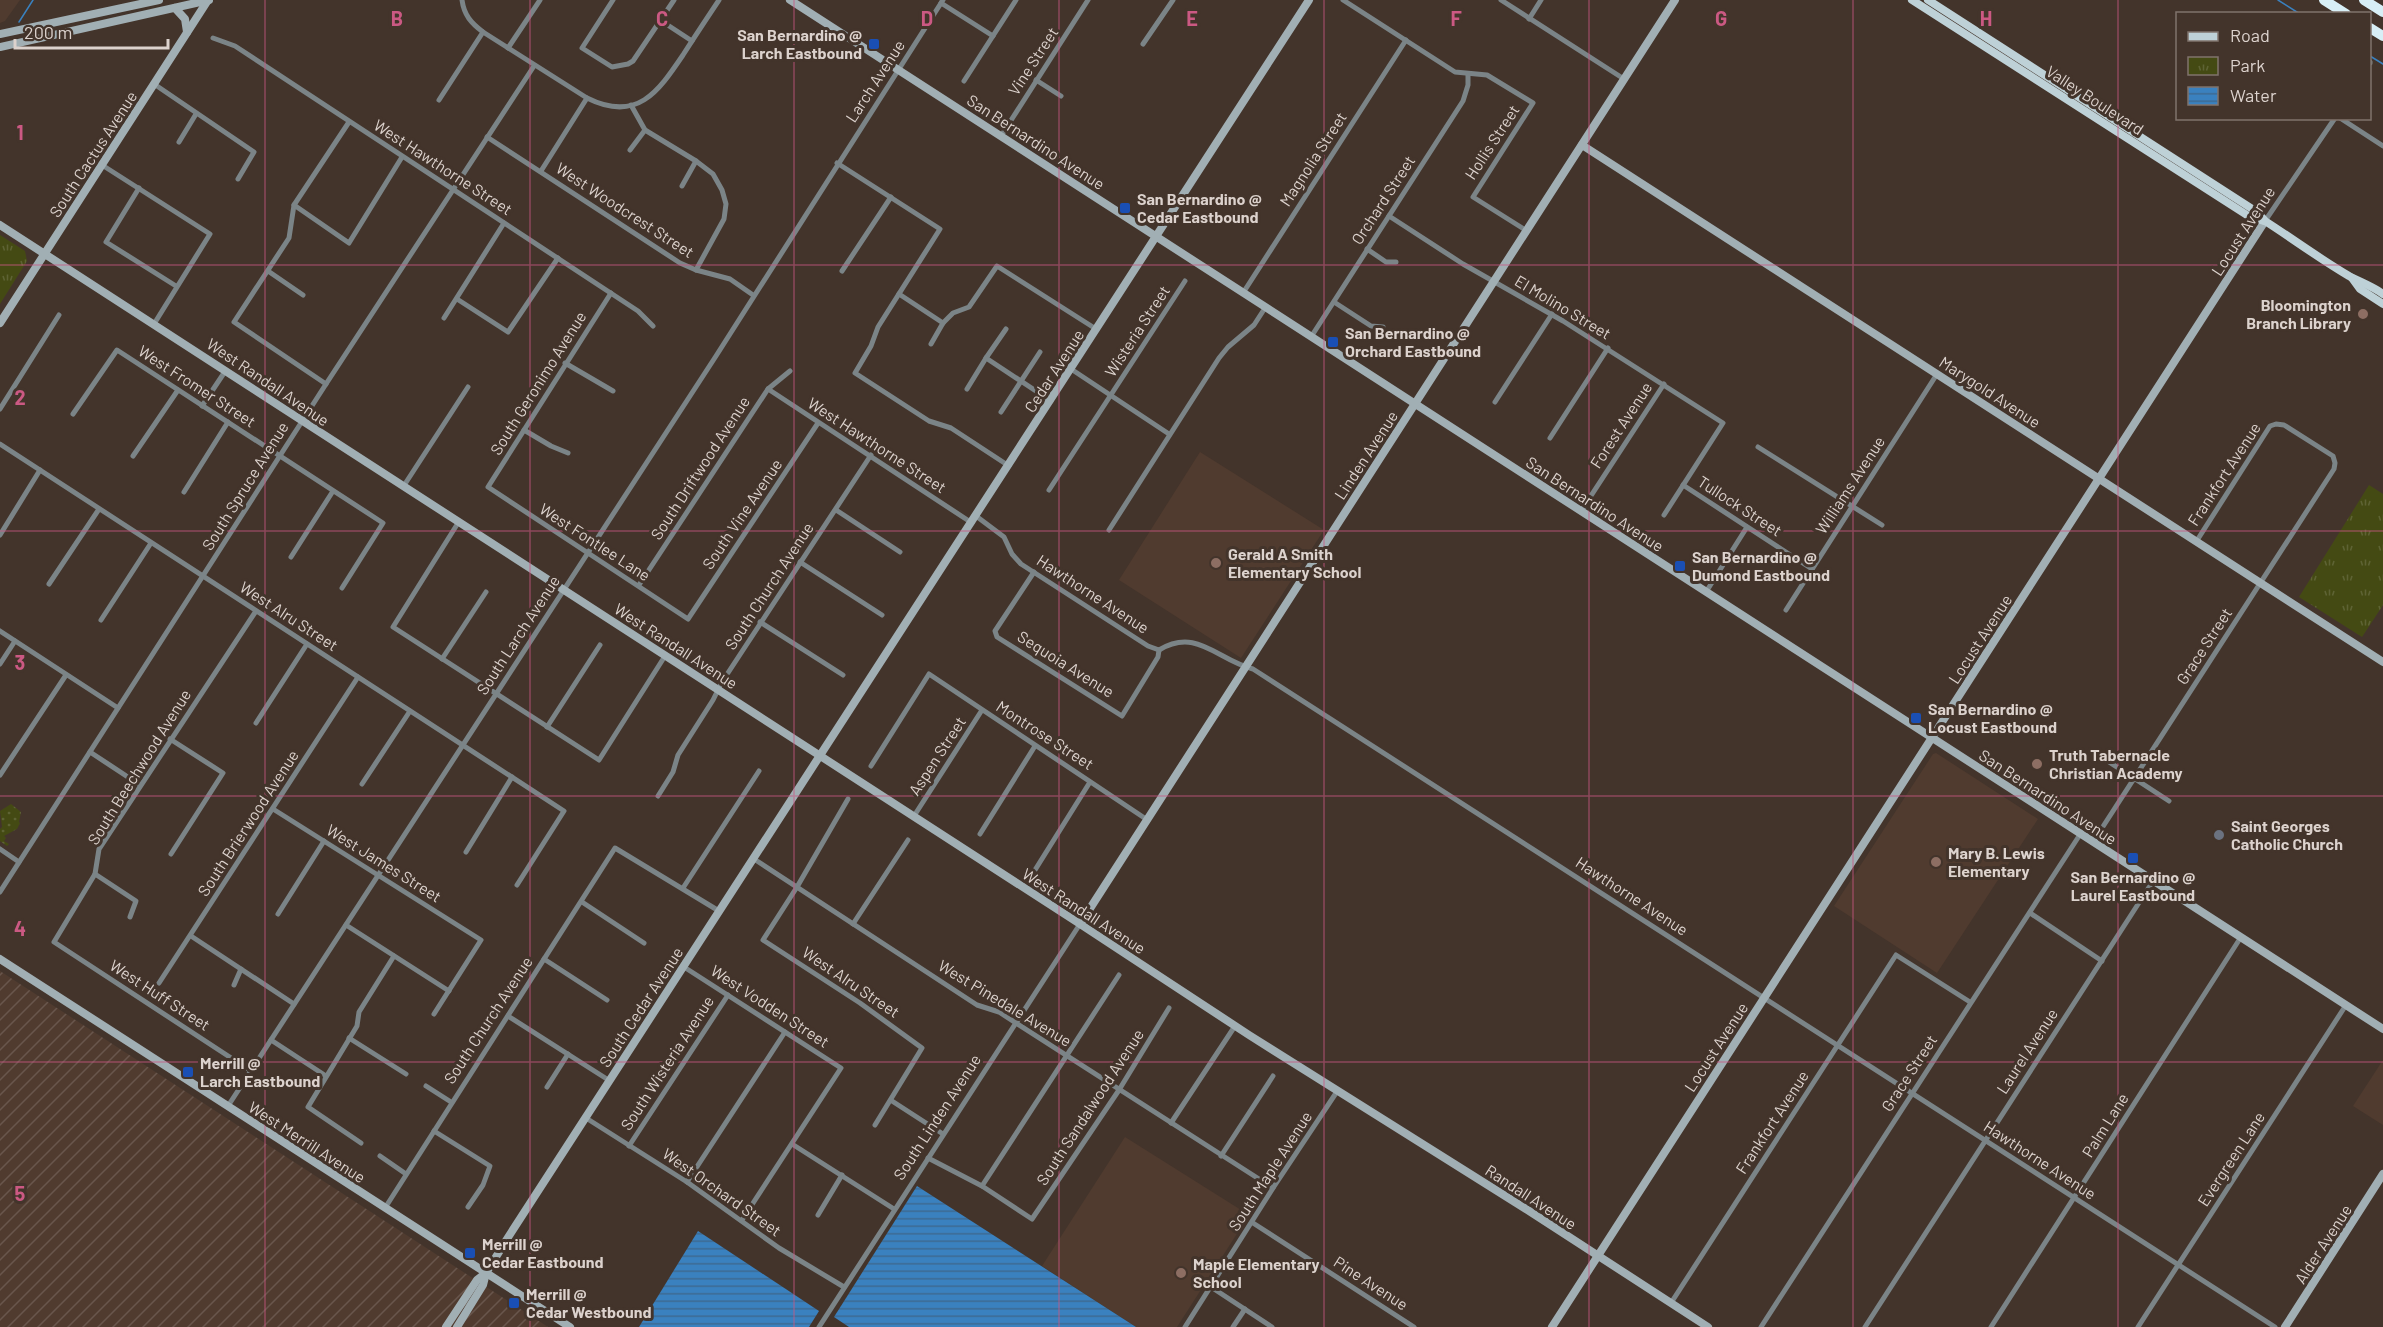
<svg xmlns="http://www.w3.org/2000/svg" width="2383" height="1327" viewBox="0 0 2383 1327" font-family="Barlow,sans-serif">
<defs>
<pattern id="industrial-furrows" width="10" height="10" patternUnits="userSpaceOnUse" patternTransform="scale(1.5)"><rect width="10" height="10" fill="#503b2f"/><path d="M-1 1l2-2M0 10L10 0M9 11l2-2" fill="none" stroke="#69564c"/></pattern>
<pattern id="grass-dots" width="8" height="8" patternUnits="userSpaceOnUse" patternTransform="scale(1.5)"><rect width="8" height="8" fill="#444a13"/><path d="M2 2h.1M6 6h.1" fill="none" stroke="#5e6334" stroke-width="1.8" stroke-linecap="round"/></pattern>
<pattern id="park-tufts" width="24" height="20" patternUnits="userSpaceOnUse" patternTransform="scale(1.5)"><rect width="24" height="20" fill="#444a13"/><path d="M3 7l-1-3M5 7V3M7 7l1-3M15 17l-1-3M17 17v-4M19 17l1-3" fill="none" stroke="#5e6334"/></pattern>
<pattern id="water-rules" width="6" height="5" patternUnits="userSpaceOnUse" patternTransform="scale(1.5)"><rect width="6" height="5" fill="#3a81bf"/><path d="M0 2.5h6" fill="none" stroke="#3d6a92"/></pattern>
</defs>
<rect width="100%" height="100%" fill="#43342b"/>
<g fill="#503b2f">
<polygon points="0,0 20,0 5,21 0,23"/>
<polygon points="1200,452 1324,530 1241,658 1119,580"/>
<polygon points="1936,753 2038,819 1937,973 1834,906 1933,754"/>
<polygon points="2383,1060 2383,1125 2353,1106"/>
<polygon points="1125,1137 1249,1215 1177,1327 1136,1327 1042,1266"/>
</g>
<polygon fill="url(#industrial-furrows)" points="0,971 548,1327 0,1327"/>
<polygon fill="url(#grass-dots)" points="11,804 21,812 19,822 20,823 17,829 4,836 6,838 4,841 9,844 7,846 0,841 0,829 2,827 0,811"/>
<g fill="url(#park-tufts)">
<polygon points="0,235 25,251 27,261 0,304"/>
<polygon points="2369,485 2383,494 2383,605 2362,637 2299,597"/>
</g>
<g fill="url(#water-rules)">
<polygon points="917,1186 1136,1327 849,1327 834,1317"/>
<polygon points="698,1231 819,1311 809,1327 639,1327"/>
</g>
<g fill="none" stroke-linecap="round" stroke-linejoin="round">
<g stroke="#3a81bf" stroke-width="1.5">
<polyline points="2278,0 2300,14"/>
<polyline points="19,22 33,0"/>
<polyline points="2370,56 2383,64"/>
</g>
<g stroke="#7b8487" stroke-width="5">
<path d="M462 0C464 15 471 23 483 32L587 98C637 123 658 92 683 55 695 36 707 18 719 0"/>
<polyline points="613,0 582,48 612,67 628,64 633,61 674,0"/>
<polyline points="1343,0 1455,72 1487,75 1533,103 1473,197 1527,231"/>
<polyline points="1501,0 1624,79"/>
<polyline points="941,3 993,36"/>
<polyline points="1529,19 1541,0"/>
<polyline points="660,20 692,41"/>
<polyline points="213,38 235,46 638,311 653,326"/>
<polyline points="1143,44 1173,0"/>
<polyline points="508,48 540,0"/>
<polyline points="2370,63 2370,62"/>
<polyline points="1036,80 1061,96"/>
<polyline points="964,81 1016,0"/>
<polyline points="154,84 254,152 238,179"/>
<polyline points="439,100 483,32"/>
<polyline points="631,105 645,130 696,161 713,174 722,190 726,204 724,219 696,270"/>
<polyline points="2340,118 2383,146"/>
<polyline points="1001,136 1088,0"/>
<polyline points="487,137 680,263 696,270 730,279 753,295"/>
<polyline points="179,142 196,114"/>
<polyline points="630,150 645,130"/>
<polyline points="837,163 940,229 878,327 871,346 855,373 929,421 951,428 1009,466"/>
<polyline points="102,165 210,234 154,324"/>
<polyline points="541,171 587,98"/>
<polyline points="682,186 696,161"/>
<polyline points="139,188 106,242 176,286"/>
<polyline points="294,205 349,243 402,157"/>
<polyline points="1389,216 1463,264 1563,321 1723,423 1664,515"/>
<polyline points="2265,221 2335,118"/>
<polyline points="1367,249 1386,262 1396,262"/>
<polyline points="268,271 303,295"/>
<polyline points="842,271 891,197"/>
<polyline points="611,293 488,487 688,619 818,423"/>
<polyline points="1243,293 1406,40"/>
<polyline points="899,294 943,323"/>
<polyline points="457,299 508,332 558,258"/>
<polyline points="1334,302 1371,326 1383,327"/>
<polyline points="444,318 504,223"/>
<polyline points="1311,337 1463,101 1468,85 1468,75"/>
<polyline points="931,344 943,323 953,313 969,307 997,266 1096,329"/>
<polyline points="986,358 1006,329"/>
<polyline points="565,363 613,391"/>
<polyline points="1071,369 1169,434"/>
<polyline points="326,384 234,322 289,238 294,205 349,122"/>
<polyline points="768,389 972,523"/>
<polyline points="967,389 986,358 1051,401"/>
<polyline points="1495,402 1552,314"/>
<polyline points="202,406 226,370"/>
<polyline points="0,409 59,315"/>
<polyline points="1001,412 1040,352"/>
<polyline points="73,414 117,350 383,523 342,588"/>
<polyline points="524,430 551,446 568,453"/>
<polyline points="1550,438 1608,348"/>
<polyline points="0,444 564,811 517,885"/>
<polyline points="1758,447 1882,525"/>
<polyline points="133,456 178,390"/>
<polyline points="1683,485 1812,569"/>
<polyline points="403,487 468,387"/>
<polyline points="1049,490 1185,281"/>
<polyline points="184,492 228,422"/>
<polyline points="836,510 900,552"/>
<polyline points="1581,511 1664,384"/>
<path d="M976 516 1004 537 1012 554 1021 564 1148 646 1159 650C1197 627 1217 660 1253 669L2275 1327"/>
<polyline points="458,523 393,627 599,760 665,656"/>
<polyline points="1109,530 1219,358 1228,347 1254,325 1265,308"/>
<polyline points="0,535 40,470"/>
<polyline points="291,557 333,491"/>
<polyline points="800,562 882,615"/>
<polyline points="1034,572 995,631 997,637 1122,716 1158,657 1159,650"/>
<polyline points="49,584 99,509"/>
<polyline points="639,585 768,389 790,371"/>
<polyline points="1706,592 1747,527"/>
<polyline points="1786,610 1937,374"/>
<polyline points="101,620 151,543"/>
<polyline points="760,622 843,675"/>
<polyline points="0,631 118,708"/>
<polyline points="442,659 486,592"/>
<polyline points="0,664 15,641"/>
<polyline points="256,723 307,644"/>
<polyline points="547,727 600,645"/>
<polyline points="170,739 223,773 171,854"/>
<polyline points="90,752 140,785"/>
<polyline points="2103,758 2169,801"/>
<polyline points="871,766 929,674 1146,819"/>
<polyline points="0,775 66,675"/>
<polyline points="362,784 410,711"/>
<polyline points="658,796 673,772 678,755 713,700 722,682 871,455"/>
<polyline points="848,799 797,887 763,940 860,1003 922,1048 875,1125"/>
<polyline points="273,809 481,940 434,1014"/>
<polyline points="914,816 982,710"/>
<polyline points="980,834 1035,746"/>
<polyline points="2093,842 2334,469 2335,463 2333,456 2284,425 2276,424 2270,426 2196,542"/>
<polyline points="0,849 19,862"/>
<polyline points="466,852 512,777"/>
<polyline points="754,859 977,1005 999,1012 1273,1188"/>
<polyline points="1035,870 1090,782"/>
<polyline points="95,874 136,901 130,917"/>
<polyline points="683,888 759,771"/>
<polyline points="0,892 326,384 534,66"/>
<polyline points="582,902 644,943"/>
<polyline points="2030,913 2102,961"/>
<polyline points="278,914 324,841"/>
<polyline points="853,924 908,840"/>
<polyline points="346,925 449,991"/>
<polyline points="191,936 294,1004"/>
<polyline points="544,959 607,1000"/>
<polyline points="684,967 841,1068 742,1220"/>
<polyline points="159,983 358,677"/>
<polyline points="234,985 241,969"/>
<polyline points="508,1016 610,1081"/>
<polyline points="349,1038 406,1074"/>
<polyline points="271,1040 326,1076"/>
<polyline points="251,1071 54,942 95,874 99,849 256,611"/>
<polyline points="426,1086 451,1102"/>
<polyline points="547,1087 568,1054"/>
<polyline points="892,1101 943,1134"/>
<polyline points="228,1106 716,356 943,0"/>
<polyline points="586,1118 687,1182 779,1248 844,1287"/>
<polyline points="1171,1123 1235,1026"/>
<polyline points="434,1131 490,1166 483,1185 468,1207"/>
<polyline points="361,1143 308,1107 357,1026 359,1012 394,956"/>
<polyline points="792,1144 894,1209"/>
<polyline points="629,1146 728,995"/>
<polyline points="380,1156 406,1174"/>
<polyline points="1221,1156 1273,1076"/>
<polyline points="928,1158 982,1186 1032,1219 1119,1090 1169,1008"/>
<polyline points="687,1182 785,1032"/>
<polyline points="982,1186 1119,975"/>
<polyline points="385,1208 615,848 719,911"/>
<polyline points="818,1215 842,1175"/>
<polyline points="1253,1223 1414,1327"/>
<polyline points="1211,1287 1272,1327"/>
<polyline points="1671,1303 1896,955 1970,1002"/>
<polyline points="819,1327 1080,924"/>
<polyline points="1185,1327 1273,1188 1338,1090"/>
<polyline points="1233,1327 1245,1309"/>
<polyline points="1761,1327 2081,833"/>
<polyline points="1865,1327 2153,881"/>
<polyline points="1991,1327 2241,937"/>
<polyline points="2138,1327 2346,1005"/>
</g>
<g stroke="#a1afb4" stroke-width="8">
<polyline points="790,0 2383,1029"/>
<polyline points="175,8 185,19 187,32"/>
<polyline points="0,34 159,0"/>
<polyline points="0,47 209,0"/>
<polyline points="1582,145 2383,662"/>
<polyline points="0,225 1080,924 1249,1035 1526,1209 1708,1327"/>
<polyline points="0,323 208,0"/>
<polyline points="1080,924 1675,0"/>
<polyline points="0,959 570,1327"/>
<polyline points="446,1327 477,1280 486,1273"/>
<polyline points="457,1327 483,1285 486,1273 507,1239 1309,0"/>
<polyline points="1552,1327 2265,221"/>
<polyline points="2285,1327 2383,1174"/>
</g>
<g stroke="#bed1d7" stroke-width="8">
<polyline points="1912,0 2250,217 2264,221"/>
<path d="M1928 0 2257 212 2265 221C2293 239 2320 259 2349 276 2360 282 2372 286 2383 294"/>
<polyline points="2352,278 2360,289 2383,304"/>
</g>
<g stroke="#d8eff6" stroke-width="10">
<polyline points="2324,0 2346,14"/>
<polyline points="2364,0 2383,12"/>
<polyline points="2370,28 2383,36"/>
</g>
</g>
<path fill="none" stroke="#cb5983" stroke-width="1.5" stroke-opacity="0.55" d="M265 0V1327M530 0V1327M794 0V1327M1059 0V1327M1324 0V1327M1589 0V1327M1853 0V1327M2118 0V1327M0 265H2383M0 531H2383M0 796H2383M0 1062H2383"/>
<g fill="#1a4fb4" stroke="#43342b" stroke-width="2">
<rect x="868" y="38" width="12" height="12" rx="3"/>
<rect x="1119" y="202" width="12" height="12" rx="3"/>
<rect x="1327" y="336" width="12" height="12" rx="3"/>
<rect x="1674" y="560" width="12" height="12" rx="3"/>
<rect x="1910" y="712" width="12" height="12" rx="3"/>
<rect x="2127" y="852" width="12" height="12" rx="3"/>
<rect x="182" y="1066" width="12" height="12" rx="3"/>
<rect x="464" y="1247" width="12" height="12" rx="3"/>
<rect x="508" y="1297" width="12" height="12" rx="3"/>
</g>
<g fill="#8d6e63" stroke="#43342b" stroke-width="2">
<circle cx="2363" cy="314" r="6"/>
<circle cx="1216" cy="563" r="6"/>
<circle cx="2037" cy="764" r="6"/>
<circle cx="1936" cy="862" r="6"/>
<circle cx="1181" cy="1273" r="6"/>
</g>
<circle fill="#6b7280" stroke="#43342b" stroke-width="2" cx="2219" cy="835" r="6"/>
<g text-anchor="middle" stroke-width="6" stroke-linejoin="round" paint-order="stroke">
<g font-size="16" font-weight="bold" fill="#dcd2cd" stroke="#43342b" text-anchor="start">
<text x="862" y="41" text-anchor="end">San Bernardino @<tspan x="862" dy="18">Larch Eastbound</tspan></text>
<text x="1137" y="205">San Bernardino @<tspan x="1137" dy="18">Cedar Eastbound</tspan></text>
<text x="2351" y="311" text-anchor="end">Bloomington<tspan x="2351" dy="18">Branch Library</tspan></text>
<text x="1345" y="339">San Bernardino @<tspan x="1345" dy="18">Orchard Eastbound</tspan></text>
<text x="1228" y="560">Gerald A Smith<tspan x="1228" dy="18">Elementary School</tspan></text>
<text x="1692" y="563">San Bernardino @<tspan x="1692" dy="18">Dumond Eastbound</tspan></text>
<text x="1928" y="715">San Bernardino @<tspan x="1928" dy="18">Locust Eastbound</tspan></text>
<text x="2049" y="761">Truth Tabernacle<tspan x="2049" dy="18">Christian Academy</tspan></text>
<text x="2231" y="832">Saint Georges<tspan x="2231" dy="18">Catholic Church</tspan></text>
<text x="1948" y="859">Mary B. Lewis<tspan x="1948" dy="18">Elementary</tspan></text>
<text x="2133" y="883" text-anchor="middle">San Bernardino @<tspan x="2133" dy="18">Laurel Eastbound</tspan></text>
<text x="200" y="1069">Merrill @<tspan x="200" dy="18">Larch Eastbound</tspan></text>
<text x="482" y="1250">Merrill @<tspan x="482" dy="18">Cedar Eastbound</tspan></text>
<text x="1193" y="1270">Maple Elementary<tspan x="1193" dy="18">School</tspan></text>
<text x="526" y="1300">Merrill @<tspan x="526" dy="18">Cedar Westbound</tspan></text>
</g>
<g font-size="16" fill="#dcd2cd" stroke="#43342b">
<text transform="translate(1033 61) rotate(-57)" y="6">Vine Street</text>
<text transform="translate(875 81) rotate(-57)" y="6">Larch Avenue</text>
<text transform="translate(2095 100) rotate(33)" y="6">Valley Boulevard</text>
<text transform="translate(1036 142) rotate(33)" y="6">San Bernardino Avenue</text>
<text transform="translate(1492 142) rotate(-57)" y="6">Hollis Street</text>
<text transform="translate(93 154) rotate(-57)" y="6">South Cactus Avenue</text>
<text transform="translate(1313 159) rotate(-57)" y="6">Magnolia Street</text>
<text transform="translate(443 167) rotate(33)" y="6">West Hawthorne Street</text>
<text transform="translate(1383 200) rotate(-57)" y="6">Orchard Street</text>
<text transform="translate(625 210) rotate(33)" y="6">West Woodcrest Street</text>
<text transform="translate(2243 231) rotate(-57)" y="6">Locust Avenue</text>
<text transform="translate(1563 307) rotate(31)" y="6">El Molino Street</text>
<text transform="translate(1137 331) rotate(-57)" y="6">Wisteria Street</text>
<text transform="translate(1054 371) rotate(-57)" y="6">Cedar Avenue</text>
<text transform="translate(268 382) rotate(34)" y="6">West Randall Avenue</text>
<text transform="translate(538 383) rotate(-58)" y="6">South Geronimo Avenue</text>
<text transform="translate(197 386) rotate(33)" y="6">West Fromer Street</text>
<text transform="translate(1990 392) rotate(33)" y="6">Marygold Avenue</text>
<text transform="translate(1621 425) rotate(-57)" y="6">Forest Avenue</text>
<text transform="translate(877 445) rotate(33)" y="6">West Hawthorne Street</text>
<text transform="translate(1366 455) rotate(-57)" y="6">Linden Avenue</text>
<text transform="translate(700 468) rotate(-57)" y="6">South Driftwood Avenue</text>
<text transform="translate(2224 474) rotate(-57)" y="6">Frankfort Avenue</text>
<text transform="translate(1850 485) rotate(-57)" y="6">Williams Avenue</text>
<text transform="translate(245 486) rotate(-58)" y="6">South Spruce Avenue</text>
<text transform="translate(1595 504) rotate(33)" y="6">San Bernardino Avenue</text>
<text transform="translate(1740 506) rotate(33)" y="6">Tullock Street</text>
<text transform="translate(742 514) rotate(-56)" y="6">South Vine Avenue</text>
<text transform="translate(595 542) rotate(33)" y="6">West Fontlee Lane</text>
<text transform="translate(769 586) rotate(-57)" y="6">South Church Avenue</text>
<text transform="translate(1093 594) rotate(33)" y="6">Hawthorne Avenue</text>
<text transform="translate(289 616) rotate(33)" y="6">West Alru Street</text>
<text transform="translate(518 635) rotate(-57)" y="6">South Larch Avenue</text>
<text transform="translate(1980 639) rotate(-57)" y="6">Locust Avenue</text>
<text transform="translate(676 646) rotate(33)" y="6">West Randall Avenue</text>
<text transform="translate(2204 646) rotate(-57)" y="6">Grace Street</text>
<text transform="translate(1066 664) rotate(32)" y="6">Sequoia Avenue</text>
<text transform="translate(1045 735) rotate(33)" y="6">Montrose Street</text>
<text transform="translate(937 756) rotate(-57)" y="6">Aspen Street</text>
<text transform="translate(139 767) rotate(-58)" y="6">South Beechwood Avenue</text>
<text transform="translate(2048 797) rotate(33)" y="6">San Bernardino Avenue</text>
<text transform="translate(248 823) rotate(-57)" y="6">South Brierwood Avenue</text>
<text transform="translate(384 863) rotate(32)" y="6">West James Street</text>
<text transform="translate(1632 896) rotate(33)" y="6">Hawthorne Avenue</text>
<text transform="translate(1084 911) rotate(33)" y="6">West Randall Avenue</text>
<text transform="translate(851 982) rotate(34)" y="6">West Alru Street</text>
<text transform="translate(160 995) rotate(33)" y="6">West Huff Street</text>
<text transform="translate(1005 1003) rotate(31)" y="6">West Pinedale Avenue</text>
<text transform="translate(770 1006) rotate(33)" y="6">West Vodden Street</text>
<text transform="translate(641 1007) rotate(-57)" y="6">South Cedar Avenue</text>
<text transform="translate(488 1020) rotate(-57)" y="6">South Church Avenue</text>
<text transform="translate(1716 1047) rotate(-57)" y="6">Locust Avenue</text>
<text transform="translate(2027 1051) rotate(-57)" y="6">Laurel Avenue</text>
<text transform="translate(667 1063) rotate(-57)" y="6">South Wisteria Avenue</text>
<text transform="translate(1909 1073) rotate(-57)" y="6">Grace Street</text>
<text transform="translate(1090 1107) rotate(-57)" y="6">South Sandalwood Avenue</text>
<text transform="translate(937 1117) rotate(-57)" y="6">South Linden Avenue</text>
<text transform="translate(1772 1122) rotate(-57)" y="6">Frankfort Avenue</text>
<text transform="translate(2105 1125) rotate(-58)" y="6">Palm Lane</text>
<text transform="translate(307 1142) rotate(33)" y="6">West Merrill Avenue</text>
<text transform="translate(2231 1159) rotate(-57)" y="6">Evergreen Lane</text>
<text transform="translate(2040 1160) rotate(33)" y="6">Hawthorne Avenue</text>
<text transform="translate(1270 1171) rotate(-57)" y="6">South Maple Avenue</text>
<text transform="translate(722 1192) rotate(35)" y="6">West Orchard Street</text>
<text transform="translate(1531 1197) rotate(33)" y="6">Randall Avenue</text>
<text transform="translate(2323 1244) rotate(-57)" y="6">Alder Avenue</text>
<text transform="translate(1371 1283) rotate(33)" y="6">Pine Avenue</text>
</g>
</g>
<g font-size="20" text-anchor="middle" font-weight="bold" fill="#cb5983" stroke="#43342b" stroke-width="6" stroke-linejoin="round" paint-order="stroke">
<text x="397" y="26">B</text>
<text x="662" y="26">C</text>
<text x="927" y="26">D</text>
<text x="1192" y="26">E</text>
<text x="1456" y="26">F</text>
<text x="1721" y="26">G</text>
<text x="1986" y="26">H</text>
<text x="20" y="140">1</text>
<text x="20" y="405">2</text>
<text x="20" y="670">3</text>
<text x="20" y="936">4</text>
<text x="20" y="1201">5</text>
</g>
<rect x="2176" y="12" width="195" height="108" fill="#43342b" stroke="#80736c" stroke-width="1.5"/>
<rect x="2188" y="32" width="30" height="9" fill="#bed1d7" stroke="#80736c" stroke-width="1.5"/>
<text x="2230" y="42" font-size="18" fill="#dcd2cd">Road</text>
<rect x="2188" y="57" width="30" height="18" fill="url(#park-tufts)" stroke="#80736c" stroke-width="1.5"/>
<text x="2230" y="72" font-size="18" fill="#dcd2cd">Park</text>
<rect x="2188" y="87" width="30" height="18" fill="url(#water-rules)" stroke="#80736c" stroke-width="1.5"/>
<text x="2230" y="102" font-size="18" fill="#dcd2cd">Water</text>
<path d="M15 39v9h153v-9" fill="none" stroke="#dcd2cd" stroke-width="3"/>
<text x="24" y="39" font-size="18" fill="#dcd2cd" stroke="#43342b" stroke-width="4.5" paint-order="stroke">200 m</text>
</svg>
